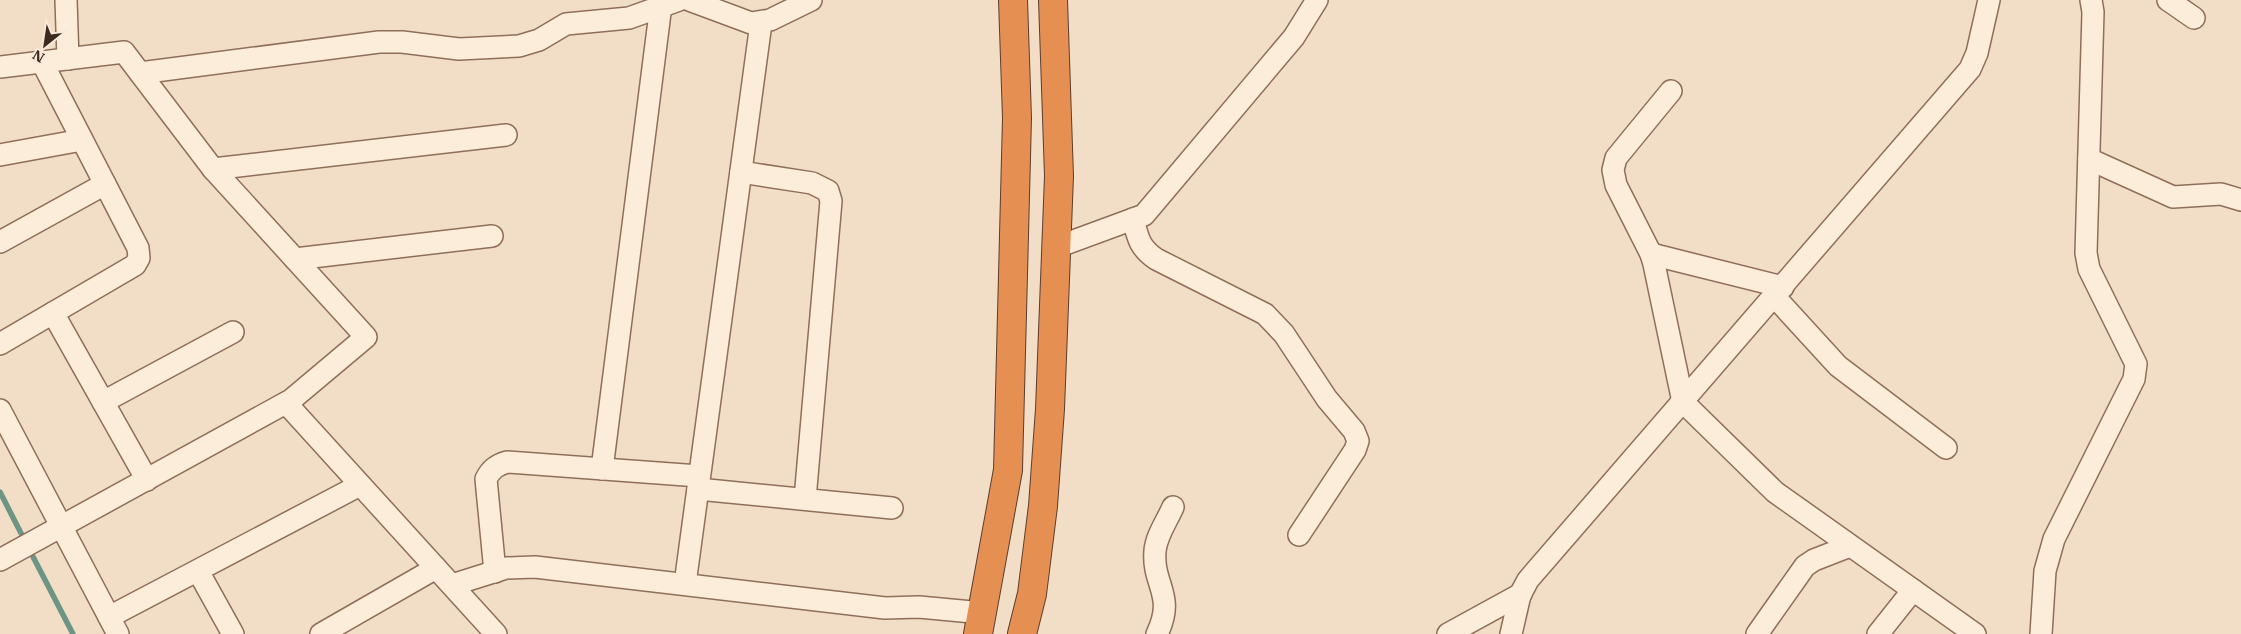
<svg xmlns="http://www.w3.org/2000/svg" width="2241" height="634" viewBox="0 0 2241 634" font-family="'IBM Plex Serif',serif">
<rect width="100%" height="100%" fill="#f2dec6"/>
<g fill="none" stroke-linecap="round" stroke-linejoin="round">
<g stroke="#6d9485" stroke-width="5.5">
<polyline points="0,492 25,541"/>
<polyline points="29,549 73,634"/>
</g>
<defs>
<g id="street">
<polyline points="66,0 68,59"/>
<polyline points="689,0 751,23 770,20 811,0"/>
<polyline points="2168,0 2194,18"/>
<polyline points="0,67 124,52 213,169 366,337 291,400 0,560"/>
<polyline points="140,73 379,42 402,42 459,49 519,46 539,40 566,24 629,18 679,0"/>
<polyline points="1671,91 1616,158 1613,170 1616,185 1651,254 1654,264 1683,402 1775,492 1975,634"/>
<polyline points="0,155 82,140"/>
<polyline points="2089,159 2173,197 2221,194 2241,200"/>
<polyline points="213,169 506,135"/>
<polyline points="741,172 812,183 828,191 831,201 805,499"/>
<path d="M1133 219C1138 238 1139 247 1156 259L1265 314 1284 334 1327 399 1354 431 1358 441 1355 450 1299 535"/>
<polyline points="0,242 105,184"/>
<polyline points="1057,247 1144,215 1294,37 1317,0"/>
<polyline points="1651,254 1783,287"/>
<polyline points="295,259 492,236"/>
<polyline points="1774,296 1838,366 1946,448"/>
<polyline points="53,313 147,480"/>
<polyline points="0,344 135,265 139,258 138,248 42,62"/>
<polyline points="103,402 233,332"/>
<polyline points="286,403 496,634"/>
<polyline points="0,410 118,634"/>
<polyline points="602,469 661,5"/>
<polyline points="698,489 892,508"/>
<polyline points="198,571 233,634"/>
<path d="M495 572 486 479C491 469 497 465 507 462L699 476"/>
<polyline points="685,584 761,23"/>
<polyline points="452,585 506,568 535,567 885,608 919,607 983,613"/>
<polyline points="109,617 360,485"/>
<polyline points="321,634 436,568"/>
<path d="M1157 634C1176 595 1152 585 1155 551 1156 536 1167 521 1173 507"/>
<polyline points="1448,634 1521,594"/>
<polyline points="1511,634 1520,595 1528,580 1970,69 1977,53 1989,0"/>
<polyline points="1757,634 1805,566 1814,560 1850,546"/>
<polyline points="1878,634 1913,590"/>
<polyline points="2041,634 2045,571 2054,539 2134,379 2136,364 2089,269 2086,253 2093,12 2091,0"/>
</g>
<g id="highway">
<polyline points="978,634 1008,470 1017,118 1013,0"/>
<polyline points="1022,634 1032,594 1043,506 1050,409 1059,176 1053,0"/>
</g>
</defs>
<use href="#street" stroke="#8f6e5a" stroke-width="24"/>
<use href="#highway" stroke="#5c3d2e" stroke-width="30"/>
<use href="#street" stroke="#fbedda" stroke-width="21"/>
<use href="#highway" stroke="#e58f52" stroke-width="28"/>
</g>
<g transform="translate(45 45) rotate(210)" stroke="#f8e9d6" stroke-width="4" paint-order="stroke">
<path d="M0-4L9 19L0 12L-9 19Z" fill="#3e291f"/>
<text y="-8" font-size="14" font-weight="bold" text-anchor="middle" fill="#3e291f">N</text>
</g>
</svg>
